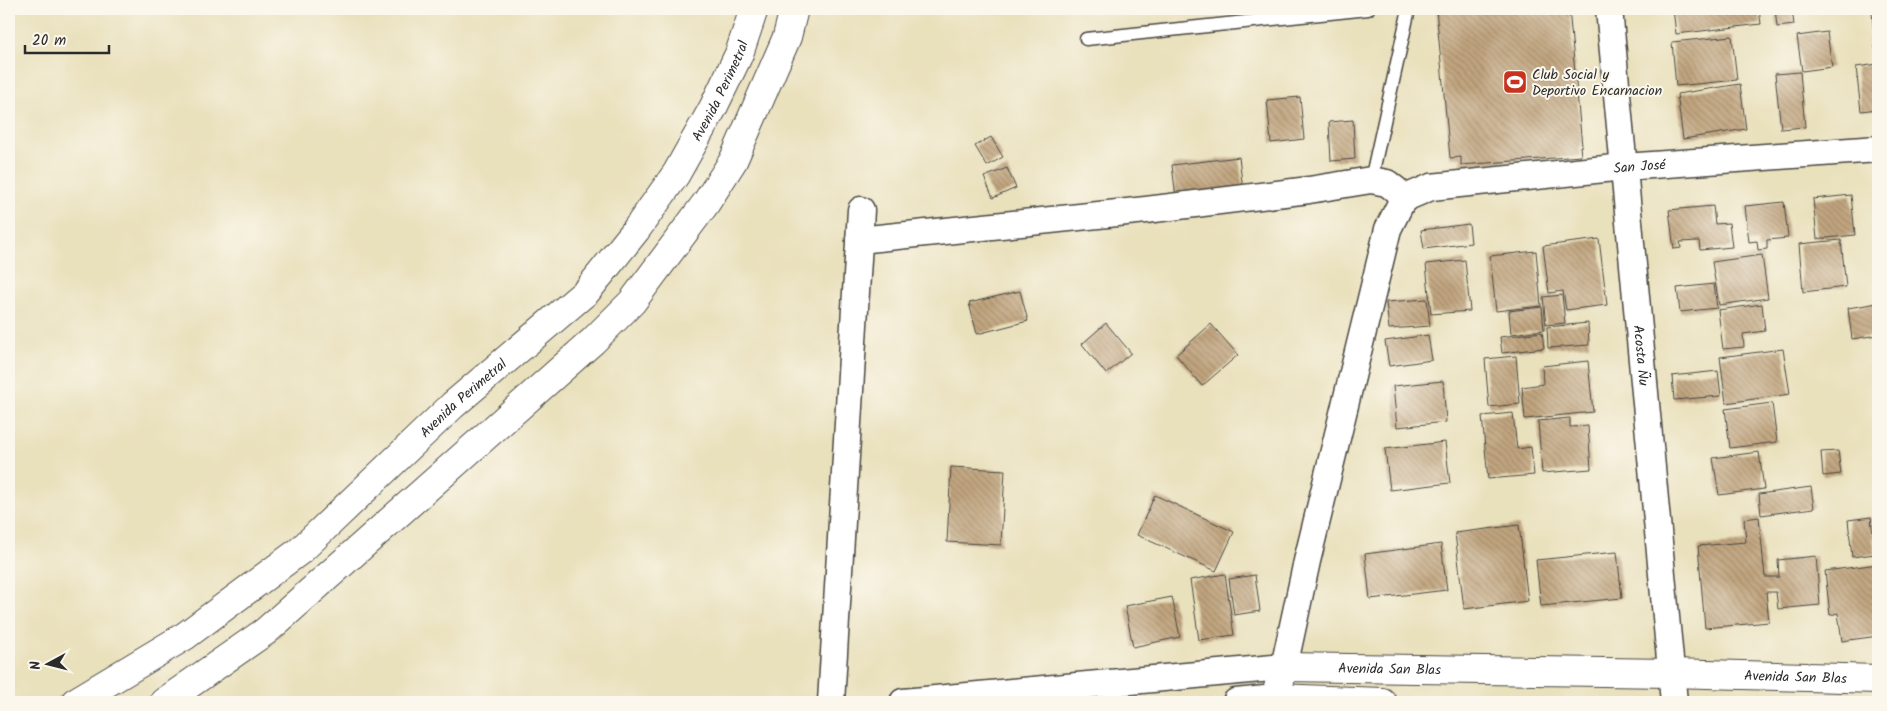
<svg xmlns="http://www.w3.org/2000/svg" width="1887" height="711" viewBox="0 0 1887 711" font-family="Kalam,sans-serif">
<defs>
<pattern id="building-back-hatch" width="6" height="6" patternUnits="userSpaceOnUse" patternTransform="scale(1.25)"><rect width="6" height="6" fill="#c1a57f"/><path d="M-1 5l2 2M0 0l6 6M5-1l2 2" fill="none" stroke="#9d8768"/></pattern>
</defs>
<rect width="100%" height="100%" fill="#fbf7ec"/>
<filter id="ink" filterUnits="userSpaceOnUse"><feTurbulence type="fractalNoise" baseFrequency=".02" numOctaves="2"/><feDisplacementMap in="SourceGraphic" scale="10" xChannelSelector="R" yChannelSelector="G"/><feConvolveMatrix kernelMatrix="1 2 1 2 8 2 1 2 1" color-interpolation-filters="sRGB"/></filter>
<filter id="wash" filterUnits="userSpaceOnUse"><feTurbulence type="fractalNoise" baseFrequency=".0096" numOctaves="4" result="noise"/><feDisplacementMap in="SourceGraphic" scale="20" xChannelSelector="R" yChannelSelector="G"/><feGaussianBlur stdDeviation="1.12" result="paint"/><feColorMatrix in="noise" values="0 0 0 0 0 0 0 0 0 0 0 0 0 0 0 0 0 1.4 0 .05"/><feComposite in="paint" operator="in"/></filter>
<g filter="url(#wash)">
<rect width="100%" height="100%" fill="#e9e0bc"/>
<g id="blocks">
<g fill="url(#building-back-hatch)">
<polygon points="1436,9 1569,9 1582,146 1580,146 1581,156 1461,165 1461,157 1450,158"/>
<polygon points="1673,9 1759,9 1761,24 1676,34"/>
<polygon points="1775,9 1792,9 1794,25 1777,27"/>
<polygon points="1878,11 1878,57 1876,57 1872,12"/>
<polygon points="1827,32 1832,67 1802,71 1797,36"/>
<polygon points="1732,36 1737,80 1676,86 1672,42"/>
<polygon points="1878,64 1878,109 1861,111 1856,67"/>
<polygon points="1800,72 1805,127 1781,129 1775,74"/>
<polygon points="1740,84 1746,129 1683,139 1677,94"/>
<polygon points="1300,97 1304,139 1271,143 1267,100"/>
<polygon points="1353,120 1355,159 1331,161 1329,122"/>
<polygon points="991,137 1003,157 987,166 975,146"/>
<polygon points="1239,157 1243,190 1176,198 1172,165"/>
<polygon points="1007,168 1016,188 993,198 984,177"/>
<polygon points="1851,195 1855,235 1817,239 1813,199"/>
<polygon points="1784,202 1788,238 1767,240 1767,249 1758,250 1757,241 1749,242 1745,206"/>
<polygon points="1713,206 1715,224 1729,223 1732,247 1700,250 1699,241 1680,242 1681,248 1674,249 1669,210"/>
<polygon points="1469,224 1471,243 1424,249 1421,230"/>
<polygon points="1599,239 1607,305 1566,310 1563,291 1549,293 1543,246"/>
<polygon points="1841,240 1846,287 1803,292 1799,244"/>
<polygon points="1536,251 1541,306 1496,311 1490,256"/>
<polygon points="1762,255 1768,298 1719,305 1712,262"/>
<polygon points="1465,260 1470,311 1431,314 1426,264"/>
<polygon points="1714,284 1717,308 1680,312 1677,288"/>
<polygon points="1020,291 1028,321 977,334 969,303"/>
<polygon points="1562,295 1565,323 1546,325 1543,297"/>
<polygon points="1427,299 1430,326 1389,329 1386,302"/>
<polygon points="1878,303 1878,335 1852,339 1848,308"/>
<polygon points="1762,304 1765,331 1743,334 1744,347 1723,349 1718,310"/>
<polygon points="1542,307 1544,330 1511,334 1509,311"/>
<polygon points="1106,323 1131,353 1106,374 1082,344"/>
<polygon points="1588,323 1589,345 1548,348 1547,327"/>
<polygon points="1211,324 1238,355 1202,386 1176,355"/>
<polygon points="1542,332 1544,348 1502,353 1500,337"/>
<polygon points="1428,335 1432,360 1389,366 1385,341"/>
<polygon points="1783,349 1790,394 1726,403 1720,357"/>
<polygon points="1516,356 1520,404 1489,407 1485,359"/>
<polygon points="1588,361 1593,412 1525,419 1522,387 1543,384 1542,366"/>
<polygon points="1718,371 1721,396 1674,400 1672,376"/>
<polygon points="1443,381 1446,422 1397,427 1393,386"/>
<polygon points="1772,403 1777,442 1730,448 1725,409"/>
<polygon points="1513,413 1517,449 1531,447 1534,475 1488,479 1482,416"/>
<polygon points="1570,418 1570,427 1588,426 1591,469 1542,473 1538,421"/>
<polygon points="1445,442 1450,483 1390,490 1385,449"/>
<polygon points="1838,451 1841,474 1823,476 1821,452"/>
<polygon points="1759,452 1764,489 1719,495 1713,458"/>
<polygon points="951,467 1005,470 1001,545 947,542"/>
<polygon points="1811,487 1814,508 1761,515 1759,494"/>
<polygon points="1155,495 1234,532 1216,571 1137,535"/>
<polygon points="1876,506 1878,506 1878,522 1877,522"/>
<polygon points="1759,517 1765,577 1779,577 1778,560 1816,556 1820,605 1778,609 1776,592 1766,592 1769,622 1705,628 1698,546 1746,542 1744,519"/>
<polygon points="1871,517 1875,554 1852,557 1848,520"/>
<polygon points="1519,525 1528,601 1464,609 1455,533"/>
<polygon points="1441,544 1447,590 1370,599 1365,554"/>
<polygon points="1617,552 1622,598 1541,606 1536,560"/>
<polygon points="1878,564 1878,636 1842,641 1838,613 1830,615 1825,571"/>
<polygon points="1225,574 1234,635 1199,640 1190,580"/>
<polygon points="1255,575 1260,611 1234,615 1229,579"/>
<polygon points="1172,597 1180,637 1133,647 1125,606"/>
</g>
</g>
</g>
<g filter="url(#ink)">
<use href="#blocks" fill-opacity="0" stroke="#484641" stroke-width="1"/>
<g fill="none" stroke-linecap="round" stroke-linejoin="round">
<defs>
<g id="lane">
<polyline points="1086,39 1368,9"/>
<polyline points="1371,180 1409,9"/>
</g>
<g id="street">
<path id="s1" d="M1609 9 1674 702"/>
<path id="s2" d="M1403 199 1431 187 1624 167 1878 149"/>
<polyline points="859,240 1146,210 1309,190 1371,180 1387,183 1396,190 1403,199"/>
<polyline points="831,702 861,210"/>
<polyline points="903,702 1284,667 1307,561 1388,229 1403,199"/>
<polyline points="1236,702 1275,698"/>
</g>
<g id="secondary">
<polyline points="1275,698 1382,702"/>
<path id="s3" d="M1274 702 1284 667 1671 673 1878 679"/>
</g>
<g id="primary">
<path id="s4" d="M75 702 185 636 301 550 453 405 587 291 636 230 676 174 713 108 739 54 754 9"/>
<polyline points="164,702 266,631 593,341 632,302 706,203 733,161 787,37 794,9"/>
</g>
</defs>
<use href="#lane" stroke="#484641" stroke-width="15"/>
<use href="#street" stroke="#484641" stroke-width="29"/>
<use href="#secondary" stroke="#484641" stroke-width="30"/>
<use href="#primary" stroke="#484641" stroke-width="30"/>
<use href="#lane" stroke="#fff" stroke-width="12"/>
<use href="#street" stroke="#fff" stroke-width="26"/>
<use href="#secondary" stroke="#fff" stroke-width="28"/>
<use href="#primary" stroke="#fff" stroke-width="28"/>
</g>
</g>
<defs>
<symbol id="stadium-square" viewBox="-11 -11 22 22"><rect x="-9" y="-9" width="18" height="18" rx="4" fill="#c8321e" stroke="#fbf7ec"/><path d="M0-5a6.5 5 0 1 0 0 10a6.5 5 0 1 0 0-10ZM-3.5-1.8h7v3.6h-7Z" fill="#fff"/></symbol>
</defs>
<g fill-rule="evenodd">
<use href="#stadium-square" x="1501" y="68" width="28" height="28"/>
</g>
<g text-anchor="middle" stroke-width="4" stroke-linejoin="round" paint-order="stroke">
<g font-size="14" fill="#2b2b2b" stroke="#fbf7ec" text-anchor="start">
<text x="1532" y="79">Club Social y<tspan x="1532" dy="16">Deportivo Encarnacion</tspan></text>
</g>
<g font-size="14" fill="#2b2b2b" stroke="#fbf7ec">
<text dy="5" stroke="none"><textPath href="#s4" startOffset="900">Avenida Perimetral</textPath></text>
<text dy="5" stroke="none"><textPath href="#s2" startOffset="240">San José</textPath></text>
<text dy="5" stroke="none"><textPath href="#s1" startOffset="348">Acosta Ñu</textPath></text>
<text dy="5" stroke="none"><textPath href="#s4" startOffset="495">Avenida Perimetral</textPath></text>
<text dy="5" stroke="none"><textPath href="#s3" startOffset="142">Avenida San Blas</textPath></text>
<text dy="5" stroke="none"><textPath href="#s3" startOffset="548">Avenida San Blas</textPath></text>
</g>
</g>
<rect width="1887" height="711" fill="none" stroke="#fbf7ec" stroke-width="30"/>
<g transform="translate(48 664) rotate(263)" stroke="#fbf7ec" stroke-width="4" paint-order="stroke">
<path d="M0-4L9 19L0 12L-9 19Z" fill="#2b2b2b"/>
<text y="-8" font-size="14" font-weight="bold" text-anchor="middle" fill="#2b2b2b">N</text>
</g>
<path d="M25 45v8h84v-8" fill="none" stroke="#2b2b2b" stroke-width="2.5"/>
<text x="32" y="45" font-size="15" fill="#2b2b2b" stroke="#fbf7ec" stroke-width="4" paint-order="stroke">20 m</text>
</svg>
